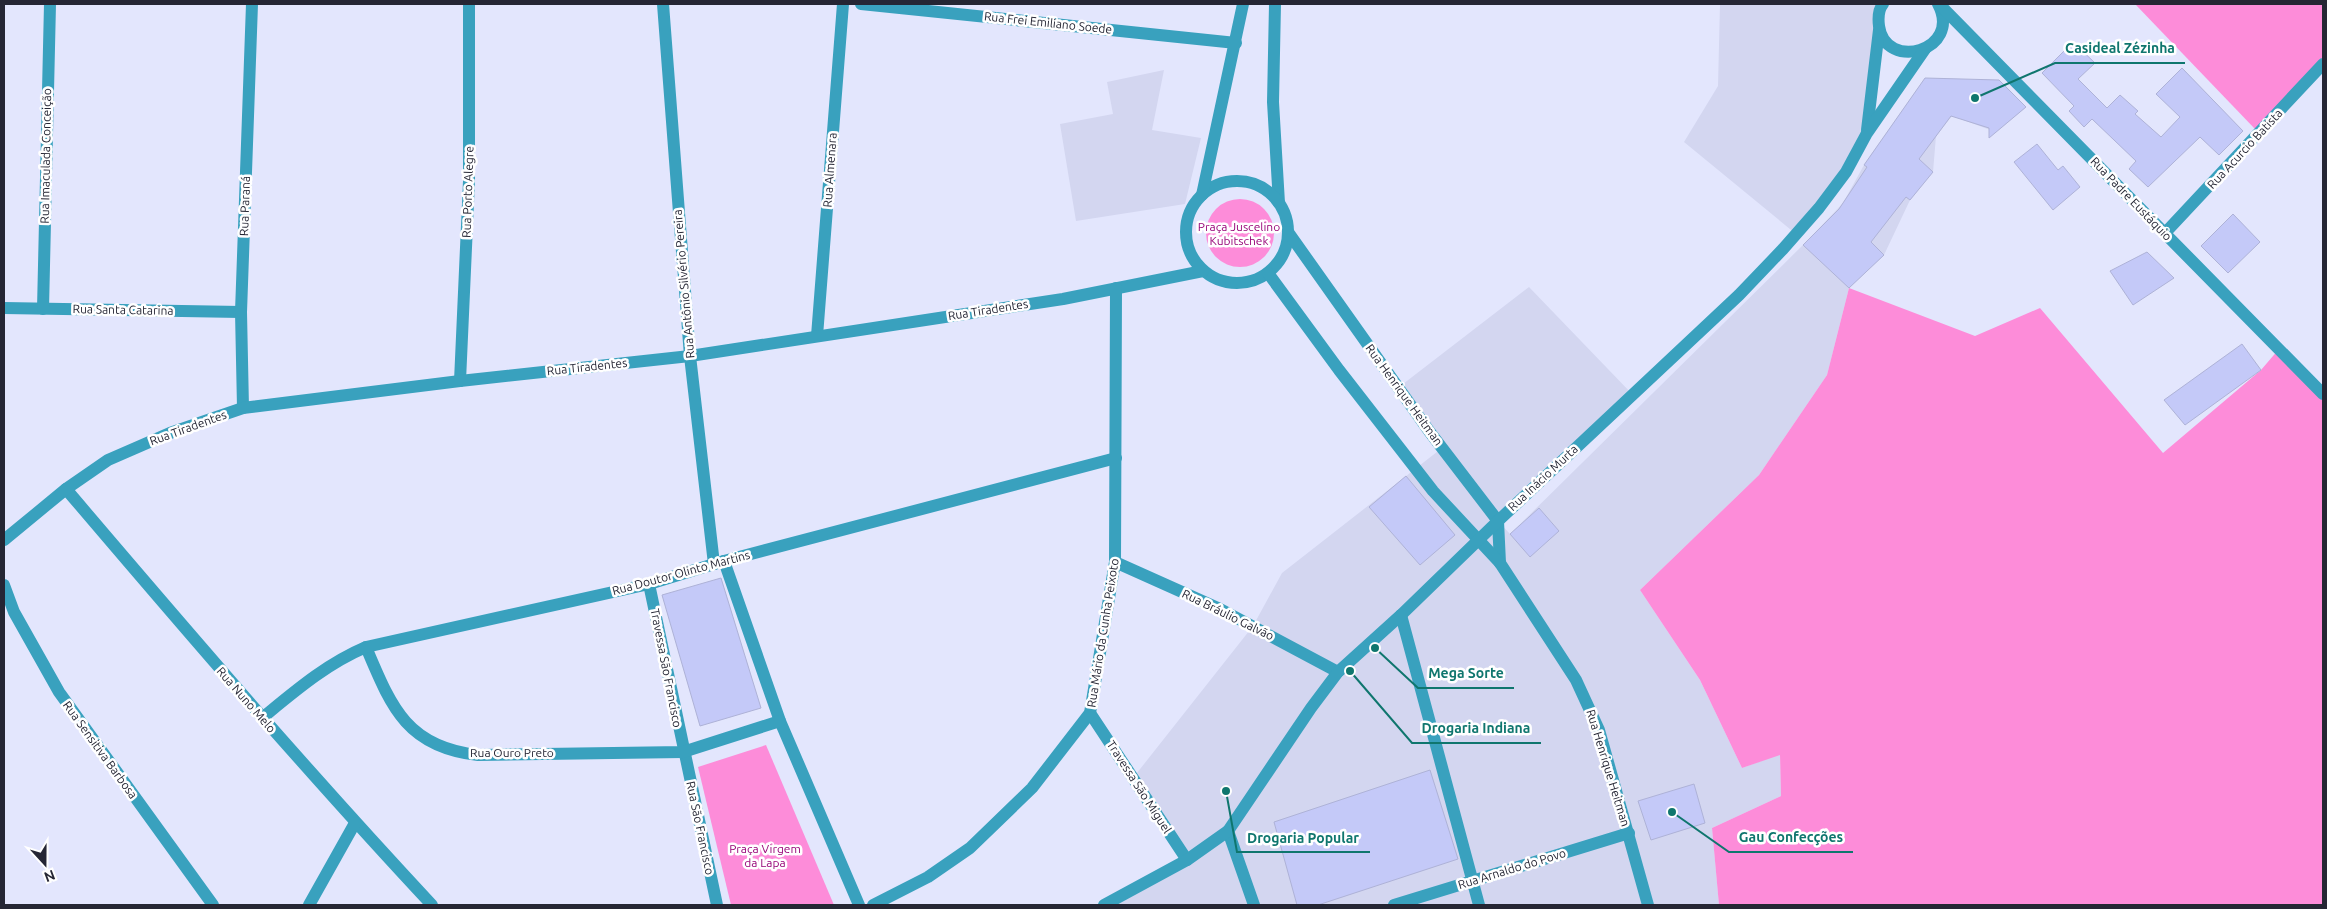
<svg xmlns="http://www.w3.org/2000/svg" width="2327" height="909" viewBox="0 0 2327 909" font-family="Ubuntu,sans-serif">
<rect width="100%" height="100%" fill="#e3e6fd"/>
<g fill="#d3d6f0">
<polygon points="1720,4 1879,4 1867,133 1796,234 1684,142 1718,86"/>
<polygon points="1164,70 1152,130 1201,138 1185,204 1076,221 1060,124 1113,114 1107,82"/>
<polygon points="1925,78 2003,83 2026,107 1996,132 1952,116 1936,136 1933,172 1910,200 1884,255 1849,288 1827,375 1759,475 1640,590 1700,680 1742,768 1780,754 1781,796 1712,828 1719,905 1117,905 1115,901 1187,860 1133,778 1253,626 1282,573 1442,448 1403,384 1529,287 1633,395 1498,521 1510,534 1803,245 1843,203 1864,165"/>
</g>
<g fill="#fd8cd9">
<polygon points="2135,4 2323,4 2323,62 2255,129"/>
<circle cx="1240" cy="233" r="34"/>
<polygon points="1849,288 1975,336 2040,308 2163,453 2261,370 2279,349 2323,392 2323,905 1719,905 1712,828 1781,796 1780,755 1742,768 1700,680 1640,590 1759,475 1827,375"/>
<polygon points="766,745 834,905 731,905 698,767"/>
</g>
<g fill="#c4c9f8" stroke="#aeb2d7">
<polygon points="2073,42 2095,63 2078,79 2107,108 2120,95 2138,111 2135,114 2161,137 2180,117 2156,94 2182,68 2243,131 2219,155 2200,137 2148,187 2129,169 2136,161 2092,119 2084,127 2069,111 2074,106 2042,73"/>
<polygon points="1925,78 1999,80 2026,107 1989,138 1989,128 1951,116 1919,159 1933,172 1910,200 1906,197 1871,242 1884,255 1849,288 1803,245 1839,209 1867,167 1864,165"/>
<polygon points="2037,144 2058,170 2063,166 2080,187 2053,210 2014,162"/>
<polygon points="2233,214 2260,242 2228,273 2201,246"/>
<polygon points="2147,252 2174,278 2133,305 2110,271"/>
<polygon points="2242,344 2261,370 2185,425 2164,400"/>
<polygon points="1406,476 1455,535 1420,565 1369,507"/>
<polygon points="1539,508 1559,531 1530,557 1510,534"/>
<polygon points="721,578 761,708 700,726 662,595"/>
<polygon points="1430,770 1458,859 1318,905 1297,905 1274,822"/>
<polygon points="1694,784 1705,823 1651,840 1638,801"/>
</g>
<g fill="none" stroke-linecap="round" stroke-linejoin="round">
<g stroke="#39a1be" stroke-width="12">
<polyline points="663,4 690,356 714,564"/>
<polyline points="861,4 1236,43"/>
<polyline points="1275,4 1273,102 1279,203"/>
<path d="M1883 4C1878 10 1878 18 1879 26 1885 72 1963 51 1938 4"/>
<polyline points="1939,4 2323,394"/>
<polyline points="1867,130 1879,30"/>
<circle cx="1237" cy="232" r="51"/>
<polyline points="1202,195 1243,4"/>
<polyline points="1288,232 1429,431 1498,521 1500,563"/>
<polyline points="2165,233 2323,64"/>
<polyline points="1268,273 1339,370 1433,491 1500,563 1576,680 1599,730 1648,905"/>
<polyline points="4,308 241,312"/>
<polyline points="43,309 50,4"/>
<polyline points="817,336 843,4"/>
<polyline points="460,381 469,181 469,4"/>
<polyline points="243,408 241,312 252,4"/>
<path d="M66 489C186 630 306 770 432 905"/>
<polyline points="4,540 66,489 108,460 170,433 243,408 460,381 690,356 1063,299 1203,271"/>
<polyline points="724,561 780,721 859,905"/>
<polyline points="1115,562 1220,609 1338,672"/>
<polyline points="649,584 717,905"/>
<polyline points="4,585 14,612 59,692 213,905"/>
<polyline points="1401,615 1479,905"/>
<path d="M366 647C391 706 406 747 478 755L683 752 780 721"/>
<polyline points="1090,713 1187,860"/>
<path d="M262 718C295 691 326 664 366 647L649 584 724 561 1116 458"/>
<polyline points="1228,831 1254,905"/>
<polyline points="309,905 355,823"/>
<polyline points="873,905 928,877 970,848 1032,788 1090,713 1115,562 1116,288"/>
<polyline points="1104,905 1187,860 1228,831 1311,708 1338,672 1401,615 1498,521 1739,295 1783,249 1819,208 1846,172 1867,133 1925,49"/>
<polyline points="1394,905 1629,833"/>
</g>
</g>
<g text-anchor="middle" stroke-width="5" stroke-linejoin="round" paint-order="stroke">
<g font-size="12" fill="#252634" stroke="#fff">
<text transform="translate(1048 23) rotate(6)" y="4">Rua Frei Emiliano Soede</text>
<text transform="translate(2245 149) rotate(-47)" y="4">Rua Acurcio Batista</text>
<text transform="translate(46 156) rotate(-89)" y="4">Rua Imaculada Conceição</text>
<text transform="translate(830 170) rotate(-86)" y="4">Rua Almenara</text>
<text transform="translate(468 192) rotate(-88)" y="4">Rua Porto Alegre</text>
<text transform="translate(2131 199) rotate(46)" y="4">Rua Padre Eustáquio</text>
<text transform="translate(245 206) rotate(-88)" y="4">Rua Paraná</text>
<text transform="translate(684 284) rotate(-95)" y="4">Rua Antônio Silvério Pereira</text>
<text transform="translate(123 310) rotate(1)" y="4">Rua Santa Catarina</text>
<text transform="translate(988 310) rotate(-9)" y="4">Rua Tiradentes</text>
<text transform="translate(587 367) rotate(-6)" y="4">Rua Tiradentes</text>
<text transform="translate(1404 395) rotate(54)" y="4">Rua Henrique Heitman</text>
<text transform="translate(188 428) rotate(-20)" y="4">Rua Tiradentes</text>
<text transform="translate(1543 478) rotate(-43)" y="4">Rua Inácio Murta</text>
<text transform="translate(681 573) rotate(-15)" y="4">Rua Doutor Olinto Martins</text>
<text transform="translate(1228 615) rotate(26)" y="4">Rua Bráulio Galvão</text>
<text transform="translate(1103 633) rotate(-81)" y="4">Rua Mário da Cunha Peixoto</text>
<text transform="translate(666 668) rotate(79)" y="4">Travessa São Francisco</text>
<text transform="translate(246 700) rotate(49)" y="4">Rua Nuno Melo</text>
<text transform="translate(100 750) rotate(54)" y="4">Rua Sensitiva Barbosa</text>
<text x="512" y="757">Rua Ouro Preto</text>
<text transform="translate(1608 768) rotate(73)" y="4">Rua Henrique Heitman</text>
<text transform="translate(1139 787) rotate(57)" y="4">Travessa São Miguel</text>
<text transform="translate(700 828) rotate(78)" y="4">Rua São Francisco</text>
<text transform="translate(1512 869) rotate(-17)" y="4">Rua Arnaldo do Povo</text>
</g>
<g font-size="12" fill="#970578" stroke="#fff">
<text x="1239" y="231">Praça Juscelino<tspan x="1239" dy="14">Kubitschek</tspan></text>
<text x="765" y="853">Praça Virgem<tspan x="765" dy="14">da Lapa</tspan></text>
</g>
</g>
<path fill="none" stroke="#0f766e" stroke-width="2" d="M1975 98L2055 63H2185M1375 648L1418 688H1514M1350 671L1412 743H1541M1672 812L1729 852H1853M1226 791L1237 852H1370"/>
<g fill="#0f766e" stroke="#fff" stroke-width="2">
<circle cx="1975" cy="98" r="5"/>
<circle cx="1375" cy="648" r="5"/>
<circle cx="1350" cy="671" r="5"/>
<circle cx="1672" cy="812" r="5"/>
<circle cx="1226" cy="791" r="5"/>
</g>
<g font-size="14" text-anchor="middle" font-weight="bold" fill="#0f766e" stroke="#fff" stroke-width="5" stroke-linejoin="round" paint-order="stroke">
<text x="2120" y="53">Casideal Zézinha</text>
<text x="1466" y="678">Mega Sorte</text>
<text x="1476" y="733">Drogaria Indiana</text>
<text x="1791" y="842">Gau Confecções</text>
<text x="1303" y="843">Drogaria Popular</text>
</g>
<rect width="2327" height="909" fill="none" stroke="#252634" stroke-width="10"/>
<g transform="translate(45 864) rotate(159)" stroke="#ffffff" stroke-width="4" paint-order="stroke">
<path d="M0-4L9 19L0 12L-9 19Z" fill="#252634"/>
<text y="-8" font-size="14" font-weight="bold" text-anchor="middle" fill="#252634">N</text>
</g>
</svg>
